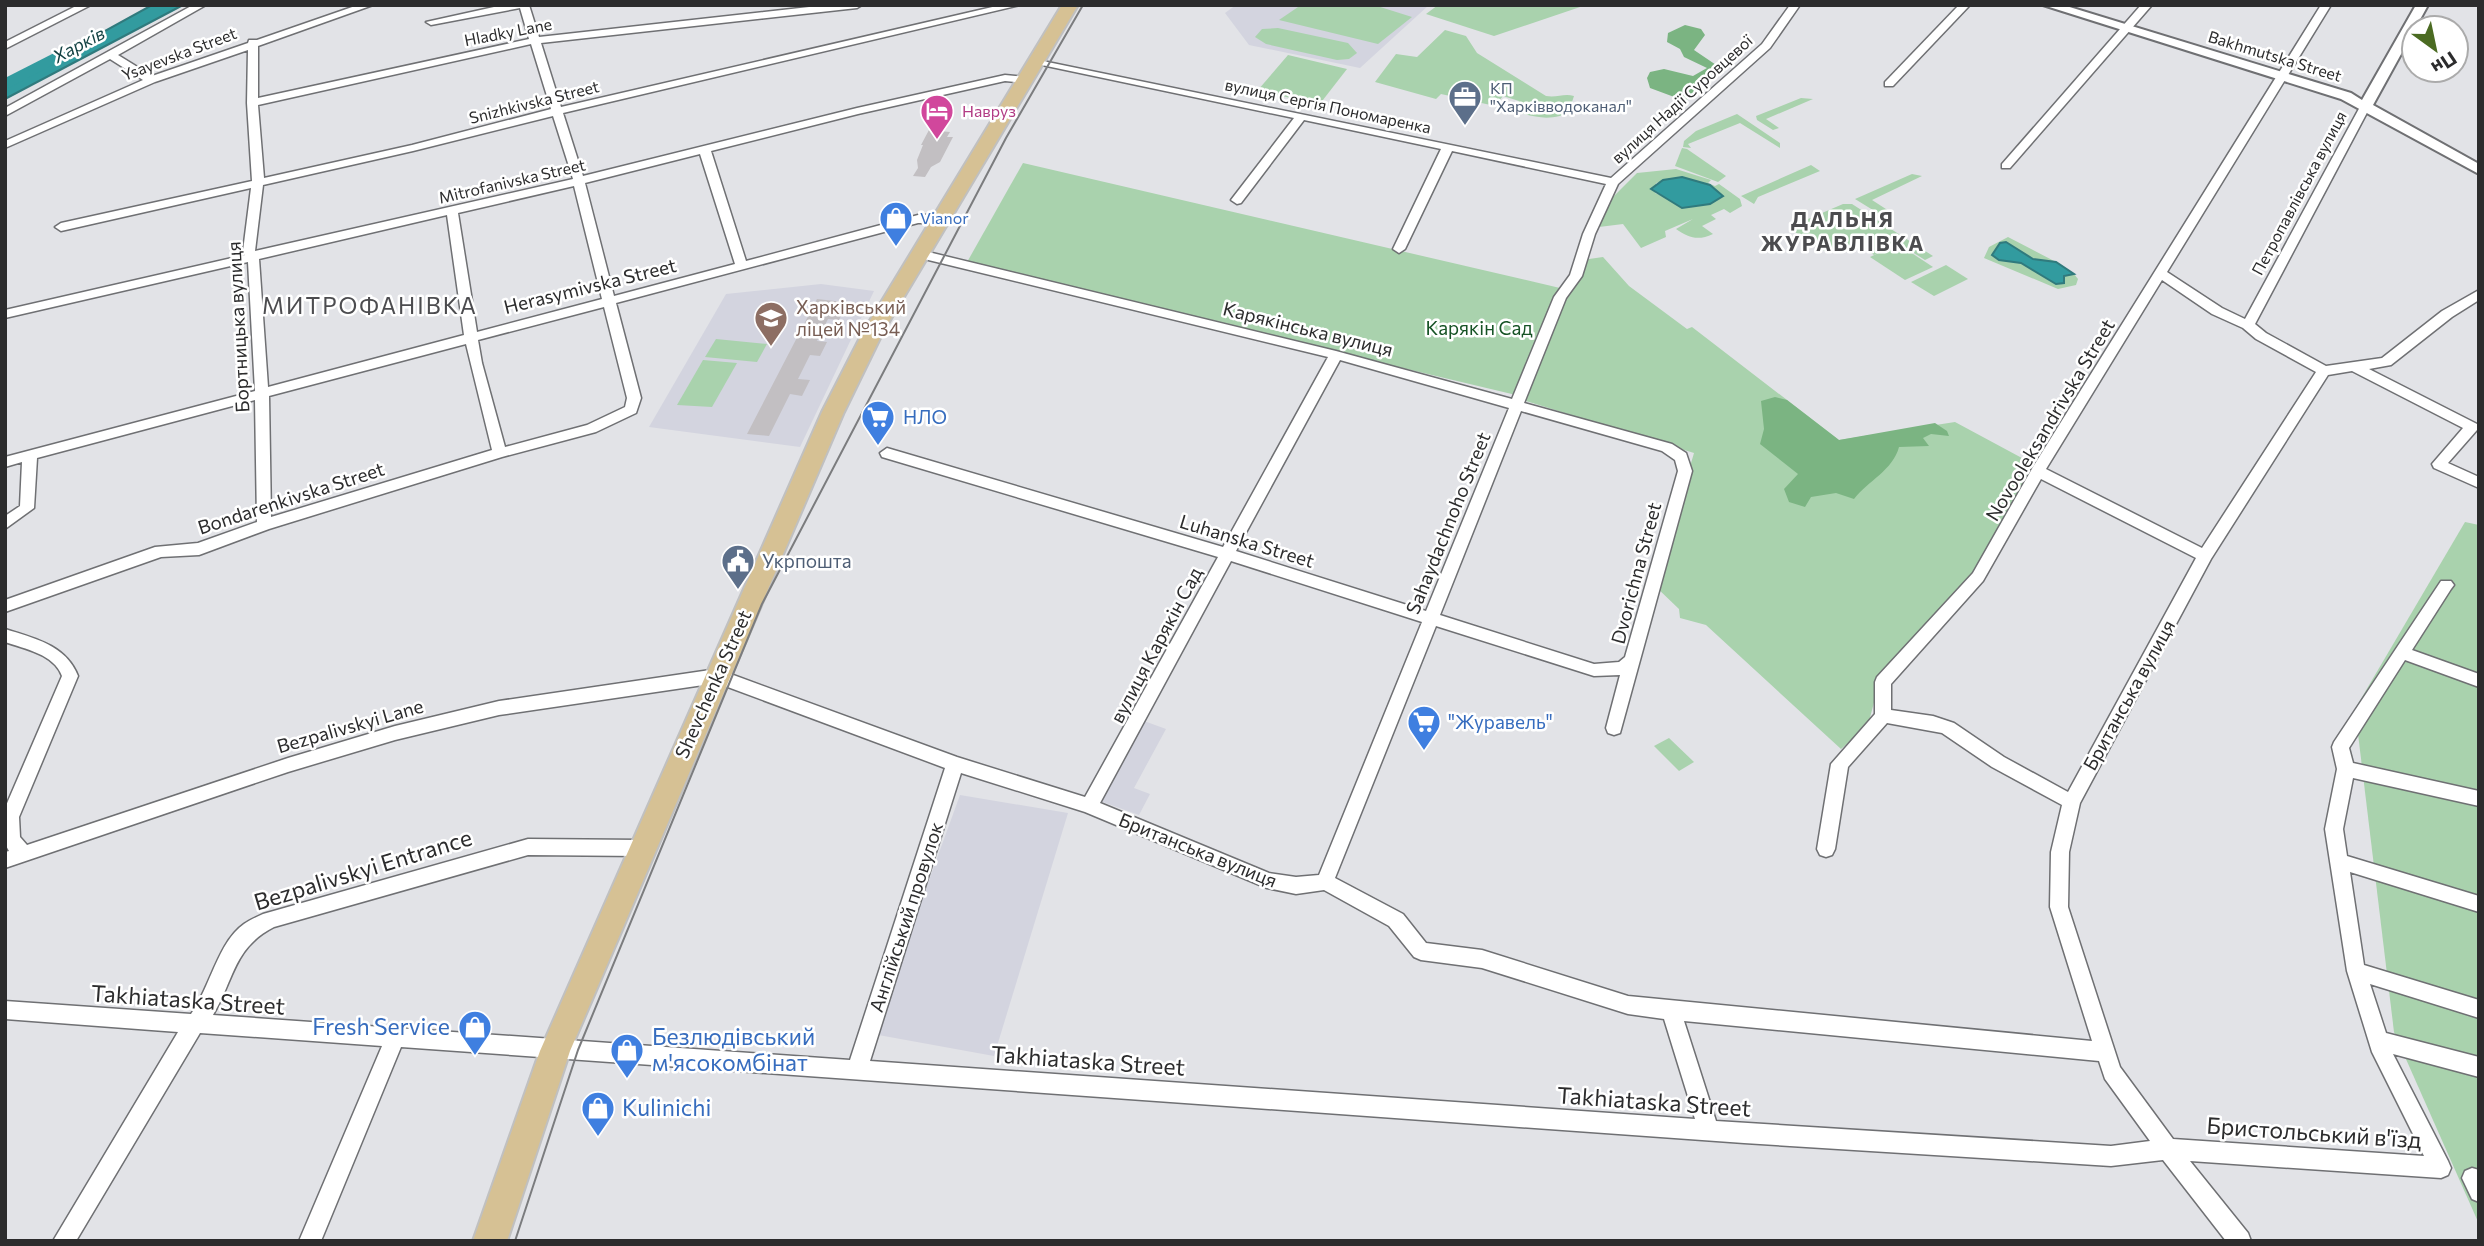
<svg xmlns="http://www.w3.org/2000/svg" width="2484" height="1246" viewBox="0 0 2484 1246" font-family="Commissioner,sans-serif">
<rect width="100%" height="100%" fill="#e2e3e7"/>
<g fill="#d3d4df">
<polygon points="1236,5 1429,5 1360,68 1249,45 1225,13"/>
<polygon points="821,284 874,291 800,447 649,427 726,294"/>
<polygon points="1144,721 1166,729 1134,788 1150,794 1139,815 1100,801"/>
<polygon points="960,795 1068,813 994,1056 873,1034"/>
</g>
<g fill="#a9d2ad" fill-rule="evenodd">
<polygon points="1301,5 1374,5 1412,17 1378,44 1279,20"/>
<polygon points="1438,5 1586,5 1494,36 1426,14"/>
<polygon points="1278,28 1348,43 1357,53 1349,59 1337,60 1266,44 1255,37 1262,29"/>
<path d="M1445 30 1466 36 1477 53 1546 96C1557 98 1564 93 1574 96L1571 105 1574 110C1552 122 1537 118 1513 111L1519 101 1503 96 1495 106 1441 94 1436 99 1375 82 1396 54 1417 57Z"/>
<polygon points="1288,55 1347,69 1319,105 1258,90"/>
<polygon points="1801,98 1813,99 1766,119 1779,128 1773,130 1757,120 1756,116"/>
<polygon points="1737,114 1780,143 1780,148 1740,123 1688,144 1691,148 1683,147 1684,141 1696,131"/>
<polygon points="1682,148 1687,149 1726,176 1718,182 1675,166"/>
<polygon points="1023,163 1560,288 1516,395 966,264"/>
<polygon points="1811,165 1820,171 1758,197 1754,204 1741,196"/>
<path d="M1676 169 1711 180 1708 183 1715 186 1719 184 1740 199 1742 206 1730 213 1724 209 1711 215 1716 219 1702 226 1713 234C1698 241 1689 238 1676 229L1693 219 1665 231 1666 237 1641 248 1623 224 1599 227 1610 200 1637 173ZM1682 177 1722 196C1686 208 1693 210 1655 193L1656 183Z"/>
<polygon points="1912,174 1922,176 1872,200 1889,211 1881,215 1855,199"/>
<path d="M1843 204H1852L1933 256 1925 260 1898 243 1874 255 1861 246C1829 261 1822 250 1795 232L1794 225Z"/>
<polygon points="2008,237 2056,262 2033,259 2006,242 2000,243 1993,255 2000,260 2021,263 2056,284 2064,276 2074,274 2078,279 2076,285 2058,289 1984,258 1989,247"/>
<polygon points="1898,244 1933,267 1905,280 1870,257"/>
<polygon points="1603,257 1629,286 1687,329 1692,327 1839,440 1955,422 2035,465 1973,575 1880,680 1868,725 1841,749 1706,625 1680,618 1679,609 1655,586 1694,453 1526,401 1555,320 1582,270 1582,260"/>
<polygon points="1946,265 1968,279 1934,296 1911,282"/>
<polygon points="716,339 767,344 757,362 705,357"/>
<polygon points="703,360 737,363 712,407 677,405"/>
<polygon points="2465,522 2479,525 2479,1224 2394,1032 2355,709"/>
<polygon points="1669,738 1694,762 1679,771 1654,746"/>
</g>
<g fill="#7bb482">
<polygon points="1685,25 1701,29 1705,35 1694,50 1725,71 1685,101 1650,88 1647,78 1650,72 1664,69 1693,76 1707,68 1684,57 1680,49 1667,42 1668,33"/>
<path d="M1775 397 1787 400 1839 440 1935 423 1947 431 1949 436 1931 434 1923 438 1929 446 1899 447C1893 470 1868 481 1854 499L1836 493 1811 497 1805 507 1789 502 1784 489 1798 474 1760 444 1764 429 1761 401Z"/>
</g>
<g fill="#329b9f" stroke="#307a7d" stroke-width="2">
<polygon points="152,5 183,5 5,99 5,86"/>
<polygon points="1682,177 1710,185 1723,196 1710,204 1682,208 1651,189 1663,180"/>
<polygon points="2006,242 2033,259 2056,262 2074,274 2064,276 2064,283 2056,284 2021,263 1999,260 1992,255 2000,243"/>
</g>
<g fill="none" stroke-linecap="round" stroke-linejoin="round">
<polygon fill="#329b9f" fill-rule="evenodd" points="60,50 68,55 66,58 5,90 5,78"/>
</g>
<g fill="#c2bfc2">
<polygon points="929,130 950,132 947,137 953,137 940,162 931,167 925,177 913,176 918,168 917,160 923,145 921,145"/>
<polygon points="817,299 843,302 841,306 846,306 839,320 828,319 817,341 827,342 820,356 810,355 798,379 810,380 802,396 790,394 769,436 747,434"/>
</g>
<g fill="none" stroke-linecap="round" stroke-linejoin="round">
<defs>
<g id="minor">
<polygon points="78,5 91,5 5,49 5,42"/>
<path d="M193 5H206L118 55 152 76 248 43 249 40H257L358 5H373L258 46V98L529 39 520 8 431 25 426 22 503 5H529L539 37 827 5H862L857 8 541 43 561 107 1001 5H1020L563 113 583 176 857 108 1005 75 1026 77 1031 80 1026 83 1005 81 858 114 711 151 746 261 918 215H941L947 219 941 223H918L616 303 641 398 636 413 596 432 502 457 269 529 199 555 161 557 5 612V600L155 547 198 543 257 522 255 400 37 458 34 508 5 529V516L20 506 22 462 5 467V457L255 391 248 262 5 318V310L245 255 243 251 251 188 61 231 55 227 61 223 252 181 247 103 248 50 155 82 5 148V141L143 80 110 59 5 116V108ZM531 44 551 109 412 145 264 178 258 105ZM553 116 573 179 255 251 263 185 413 151ZM700 154 735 264 614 296 585 183ZM574 186 602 299 477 332 458 213ZM447 215 464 335 268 387 259 259ZM604 307 627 398 625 407 587 425 505 447 482 363 478 340ZM466 344 492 450 271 517 269 396Z"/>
<path d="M1790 5H1800L1770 48 1618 184 1595 234 1582 276 1566 298 1524 403 1672 444 1686 453 1692 471 1620 733 1614 735 1608 733 1606 728 1620 675 1594 676 1436 626 1335 878 1403 914 1426 943 1482 950 1628 996 2092 1041 2050 907 2051 852 2062 805 1992 767 1942 733 1887 723 1848 767 1835 849 1832 855 1826 857 1820 855 1817 849 1831 764 1875 714V682L1877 677 1973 573 2033 467 2321 5H2331L2167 272 2222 308 2245 319 2361 105 2370 103 2371 105 2255 324 2266 333 2326 366 2382 358 2442 311 2479 290V300L2452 317 2391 365 2369 369 2477 424V430L2448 463 2479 477V488L2434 468 2432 464 2463 428 2352 371 2328 375 2211 559 2080 803 2069 852 2068 907 2120 1067 2173 1139 2424 1156 2372 1052 2347 971 2325 829 2337 769 2332 747 2334 742 2441 581H2451L2454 585 2451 589 2412 650 2479 674V687L2405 660 2349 748 2353 763 2479 791V806L2353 778 2343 829 2347 856 2479 896V912L2350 872 2364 965 2479 1000V1018L2370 984 2386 1033 2479 1057V1077L2393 1054 2448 1161 2451 1168 2448 1175 2441 1178 2190 1161 2248 1233 2251 1241H2226L2163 1160 2111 1166 1744 1143 401 1047 321 1241H299L382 1046 200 1033 76 1241H53L178 1032 5 1019V1001L191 1014C210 988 218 942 244 924 249 920 257 917 263 914L528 839 642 840 648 842 651 848 648 854 642 856 528 855 274 927C233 948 234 980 213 1015L850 1060 945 768 717 683 499 715 395 740 288 772 5 868V852L9 851 5 844V808L62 676C54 654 25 649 5 642V629C34 638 66 645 78 676L19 817 20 837 27 845 288 758 395 726 499 701 717 669 957 757 1085 797 1218 557 882 457 880 453 887 448 1223 547 1328 357 916 257V251L920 250 1336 351 1512 399 1554 297 1570 275 1583 234 1606 184 1452 151 1405 249 1399 253 1393 249 1441 149 1304 120 1241 203 1237 204 1231 200 1294 118 1037 64 1033 63V59L1611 178 1762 44ZM2162 280 2212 314 2243 328 2256 339 2316 372 2202 548 2046 469ZM1340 360 1509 408 1426 611 1236 551ZM1521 411 1662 451 1675 460 1678 471 1625 657 1619 662 1594 664 1440 615ZM2041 479 2196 558 2068 792 2004 757 1954 723 1933 716 1891 710V684L1983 581ZM1231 561 1422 622 1319 875 1296 877 1269 873 1100 803ZM961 773 1085 812 1267 888 1296 894 1324 890 1389 926 1414 957 1421 960 1482 968 1628 1014 1664 1019 1695 1119 870 1061ZM1684 1021 2099 1061 2105 1079 2150 1141 2111 1146 1716 1121Z"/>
<polygon points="1959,5 1970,5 1893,86 1885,86 1885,82"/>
<polygon points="2141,5 2152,5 2010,168 2002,168 2002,164"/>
<polygon points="2472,1168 2479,1170 2479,1202 2472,1199 2462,1178 2465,1171"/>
</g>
<polygon id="tertiary" points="2043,5 2063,5 2351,93 2362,100 2416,5 2428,5 2373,105 2479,164 2479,174 2341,99"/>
<polygon id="primary" points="1062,5 1078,5 883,332 844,412 570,1051 507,1241 473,1241 540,1051 822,412 863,332"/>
</defs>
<use href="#minor" stroke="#6f7073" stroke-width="3"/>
<use href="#tertiary" stroke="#6f7073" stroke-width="4"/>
<use href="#primary" stroke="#c0c0c0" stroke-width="4"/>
<use href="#minor" fill="#fff" fill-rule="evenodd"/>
<use href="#tertiary" fill="#fff" fill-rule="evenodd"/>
<use href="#primary" fill="#d6c194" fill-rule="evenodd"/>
<polyline stroke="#7b7c7e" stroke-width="2" points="515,1241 578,1050 762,604 1006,138 1083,5"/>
</g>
<defs>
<symbol id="office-pin" viewBox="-11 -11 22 30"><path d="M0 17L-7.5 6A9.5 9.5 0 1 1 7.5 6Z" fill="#5c6f8a" stroke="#fff"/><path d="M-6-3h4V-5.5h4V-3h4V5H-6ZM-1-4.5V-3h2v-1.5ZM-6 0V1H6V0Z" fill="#fff"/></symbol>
<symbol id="hotel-pin" viewBox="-11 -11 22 30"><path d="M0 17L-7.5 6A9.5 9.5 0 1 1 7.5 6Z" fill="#d1479c" stroke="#fff"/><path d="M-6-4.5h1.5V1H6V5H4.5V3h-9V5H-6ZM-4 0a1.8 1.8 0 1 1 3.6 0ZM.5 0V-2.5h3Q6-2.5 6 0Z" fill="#fff"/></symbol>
<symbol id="shop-pin" viewBox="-11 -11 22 30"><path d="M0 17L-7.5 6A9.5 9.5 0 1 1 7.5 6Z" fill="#3f7fe0" stroke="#fff"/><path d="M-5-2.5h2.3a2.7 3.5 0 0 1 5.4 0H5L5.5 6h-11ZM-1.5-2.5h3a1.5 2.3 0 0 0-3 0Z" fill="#fff"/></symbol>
<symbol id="school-pin" viewBox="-11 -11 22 30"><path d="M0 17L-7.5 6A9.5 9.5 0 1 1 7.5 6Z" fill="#8d6e63" stroke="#fff"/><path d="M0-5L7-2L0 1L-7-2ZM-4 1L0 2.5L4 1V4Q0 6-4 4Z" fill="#fff"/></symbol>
<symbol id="supermarket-pin" viewBox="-11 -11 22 30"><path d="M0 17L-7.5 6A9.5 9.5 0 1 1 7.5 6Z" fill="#3f7fe0" stroke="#fff"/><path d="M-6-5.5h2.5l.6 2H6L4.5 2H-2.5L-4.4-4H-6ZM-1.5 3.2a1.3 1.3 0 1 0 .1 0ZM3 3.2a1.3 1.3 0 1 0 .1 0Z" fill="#fff"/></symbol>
<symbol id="civic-pin" viewBox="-11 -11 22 30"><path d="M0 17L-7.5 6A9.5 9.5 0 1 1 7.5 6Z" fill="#5c6f8a" stroke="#fff"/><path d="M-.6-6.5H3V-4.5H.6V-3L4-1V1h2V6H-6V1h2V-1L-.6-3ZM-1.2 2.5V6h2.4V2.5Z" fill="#fff"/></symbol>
</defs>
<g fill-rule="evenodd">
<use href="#office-pin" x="1446" y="78" width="38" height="52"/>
<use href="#hotel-pin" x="918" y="92" width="38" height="52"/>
<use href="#shop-pin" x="877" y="199" width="38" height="52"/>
<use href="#school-pin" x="752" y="299" width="38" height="52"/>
<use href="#supermarket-pin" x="859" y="398" width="38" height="52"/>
<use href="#civic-pin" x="719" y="542" width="38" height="52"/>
<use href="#supermarket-pin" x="1405" y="703" width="38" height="52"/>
<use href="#shop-pin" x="456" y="1008" width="38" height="52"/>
<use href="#shop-pin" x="608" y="1031" width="38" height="52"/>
<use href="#shop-pin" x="579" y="1089" width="38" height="52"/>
</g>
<g text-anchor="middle" stroke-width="5" stroke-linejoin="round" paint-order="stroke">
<g font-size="16" fill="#2c2c2d" stroke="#fff">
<text transform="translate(508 32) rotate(-11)" y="6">Hladky Lane</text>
<text transform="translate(179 54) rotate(-21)" y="6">Ysayevska Street</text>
<text transform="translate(2275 56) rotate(17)" y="6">Bakhmutska Street</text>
<text transform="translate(1682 99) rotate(-42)" y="6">вулиця Надії Суровцевої</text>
<text transform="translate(534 102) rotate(-14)" y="6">Snizhkivska Street</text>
<text transform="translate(1328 106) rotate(12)" y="6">вулиця Сергія Пономаренка</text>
<text transform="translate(512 181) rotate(-13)" y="6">Mitrofanivska Street</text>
<text transform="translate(2299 193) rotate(-62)" y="6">Петропавлівська вулиця</text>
</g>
<g font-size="16" fill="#4e5e75" stroke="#fff" text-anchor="start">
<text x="1490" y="94">КП<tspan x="1490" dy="18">"Харківводоканал"</tspan></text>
</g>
<g font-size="16" fill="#b23c85" stroke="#fff" text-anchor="start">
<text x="962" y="117">Навруз</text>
</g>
<g font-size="16" fill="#366cbe" stroke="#fff" text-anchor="start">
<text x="920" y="224">Vianor</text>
</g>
<g font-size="18" font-style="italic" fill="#134243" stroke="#fff">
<text transform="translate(79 45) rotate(-28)" y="6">Харків</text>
</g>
<g font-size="19" fill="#2c2c2d" stroke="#fff">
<text transform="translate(590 286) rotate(-14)" y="7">Herasymivska Street</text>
<text transform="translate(238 327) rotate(-93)" y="7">Бортницька вулиця</text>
<text transform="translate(1308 329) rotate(14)" y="7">Карякінська вулиця</text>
<text transform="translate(2050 420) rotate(-59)" y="7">Novooleksandrivska Street</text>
<text transform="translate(291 498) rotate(-18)" y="7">Bondarenkivska Street</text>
<text transform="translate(1448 523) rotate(-68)" y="7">Sahaydachnoho Street</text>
<text transform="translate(1247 541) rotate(17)" y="7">Luhanska Street</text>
<text transform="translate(1636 573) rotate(-75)" y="7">Dvorichna Street</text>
<text transform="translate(1156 645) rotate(-62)" y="7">вулиця Карякін Сад</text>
<text transform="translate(713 684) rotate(-66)" y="7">Shevchenka Street</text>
<text transform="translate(2129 695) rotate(-61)" y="7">Британська вулиця</text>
<text transform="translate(350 726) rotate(-16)" y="7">Bezpalivskyi Lane</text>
<text transform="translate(1198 850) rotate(22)" y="7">Британська вулиця</text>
<text transform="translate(906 917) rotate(-72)" y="7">Англійський провулок</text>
</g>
<g font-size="19" fill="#785e54" stroke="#fff" text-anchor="start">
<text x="796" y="314">Харківський<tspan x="796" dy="22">ліцей №134</tspan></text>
</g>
<g font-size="19" fill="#165325" stroke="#fff">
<text x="1479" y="335">Карякін Сад</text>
</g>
<g font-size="19" fill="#366cbe" stroke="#fff" text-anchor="start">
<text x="903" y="424">НЛО</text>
<text x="1448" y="729">"Журавель"</text>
</g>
<g font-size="19" fill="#4e5e75" stroke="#fff" text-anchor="start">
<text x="762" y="568">Укрпошта</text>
</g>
<g font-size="21" font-weight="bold" letter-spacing="2" fill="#4c4c4f" stroke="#fff">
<text x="1843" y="227">ДАЛЬНЯ<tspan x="1843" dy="24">ЖУРАВЛІВКА</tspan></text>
</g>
<g font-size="23" letter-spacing="2" fill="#4c4c4f" stroke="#fff">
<text x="370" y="314">МИТРОФАНІВКА</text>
</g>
<g font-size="23" fill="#2c2c2d" stroke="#fff">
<text transform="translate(363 870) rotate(-17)" y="8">Bezpalivskyi Entrance</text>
<text transform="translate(188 1000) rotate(4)" y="8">Takhiataska Street</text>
<text transform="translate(1088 1061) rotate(4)" y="8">Takhiataska Street</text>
<text transform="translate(1654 1102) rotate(4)" y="8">Takhiataska Street</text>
<text transform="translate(2314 1133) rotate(4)" y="8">Бристольський в'їзд</text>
</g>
<g font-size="23" fill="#366cbe" stroke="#fff" text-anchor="start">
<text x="450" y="1035" text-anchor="end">Fresh Service</text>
<text x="652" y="1045">Безлюдівський<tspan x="652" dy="26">м'ясокомбінат</tspan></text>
<text x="622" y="1116">Kulinichi</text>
</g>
</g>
<rect width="2484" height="1246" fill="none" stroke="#2c2c2d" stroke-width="14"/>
<g transform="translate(2435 49) rotate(147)"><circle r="33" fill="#ffffff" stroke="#ababab" stroke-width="2"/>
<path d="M0-5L12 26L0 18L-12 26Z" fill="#4b6b22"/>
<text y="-10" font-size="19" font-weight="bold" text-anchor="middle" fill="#2c2c2d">Пн</text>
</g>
</svg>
